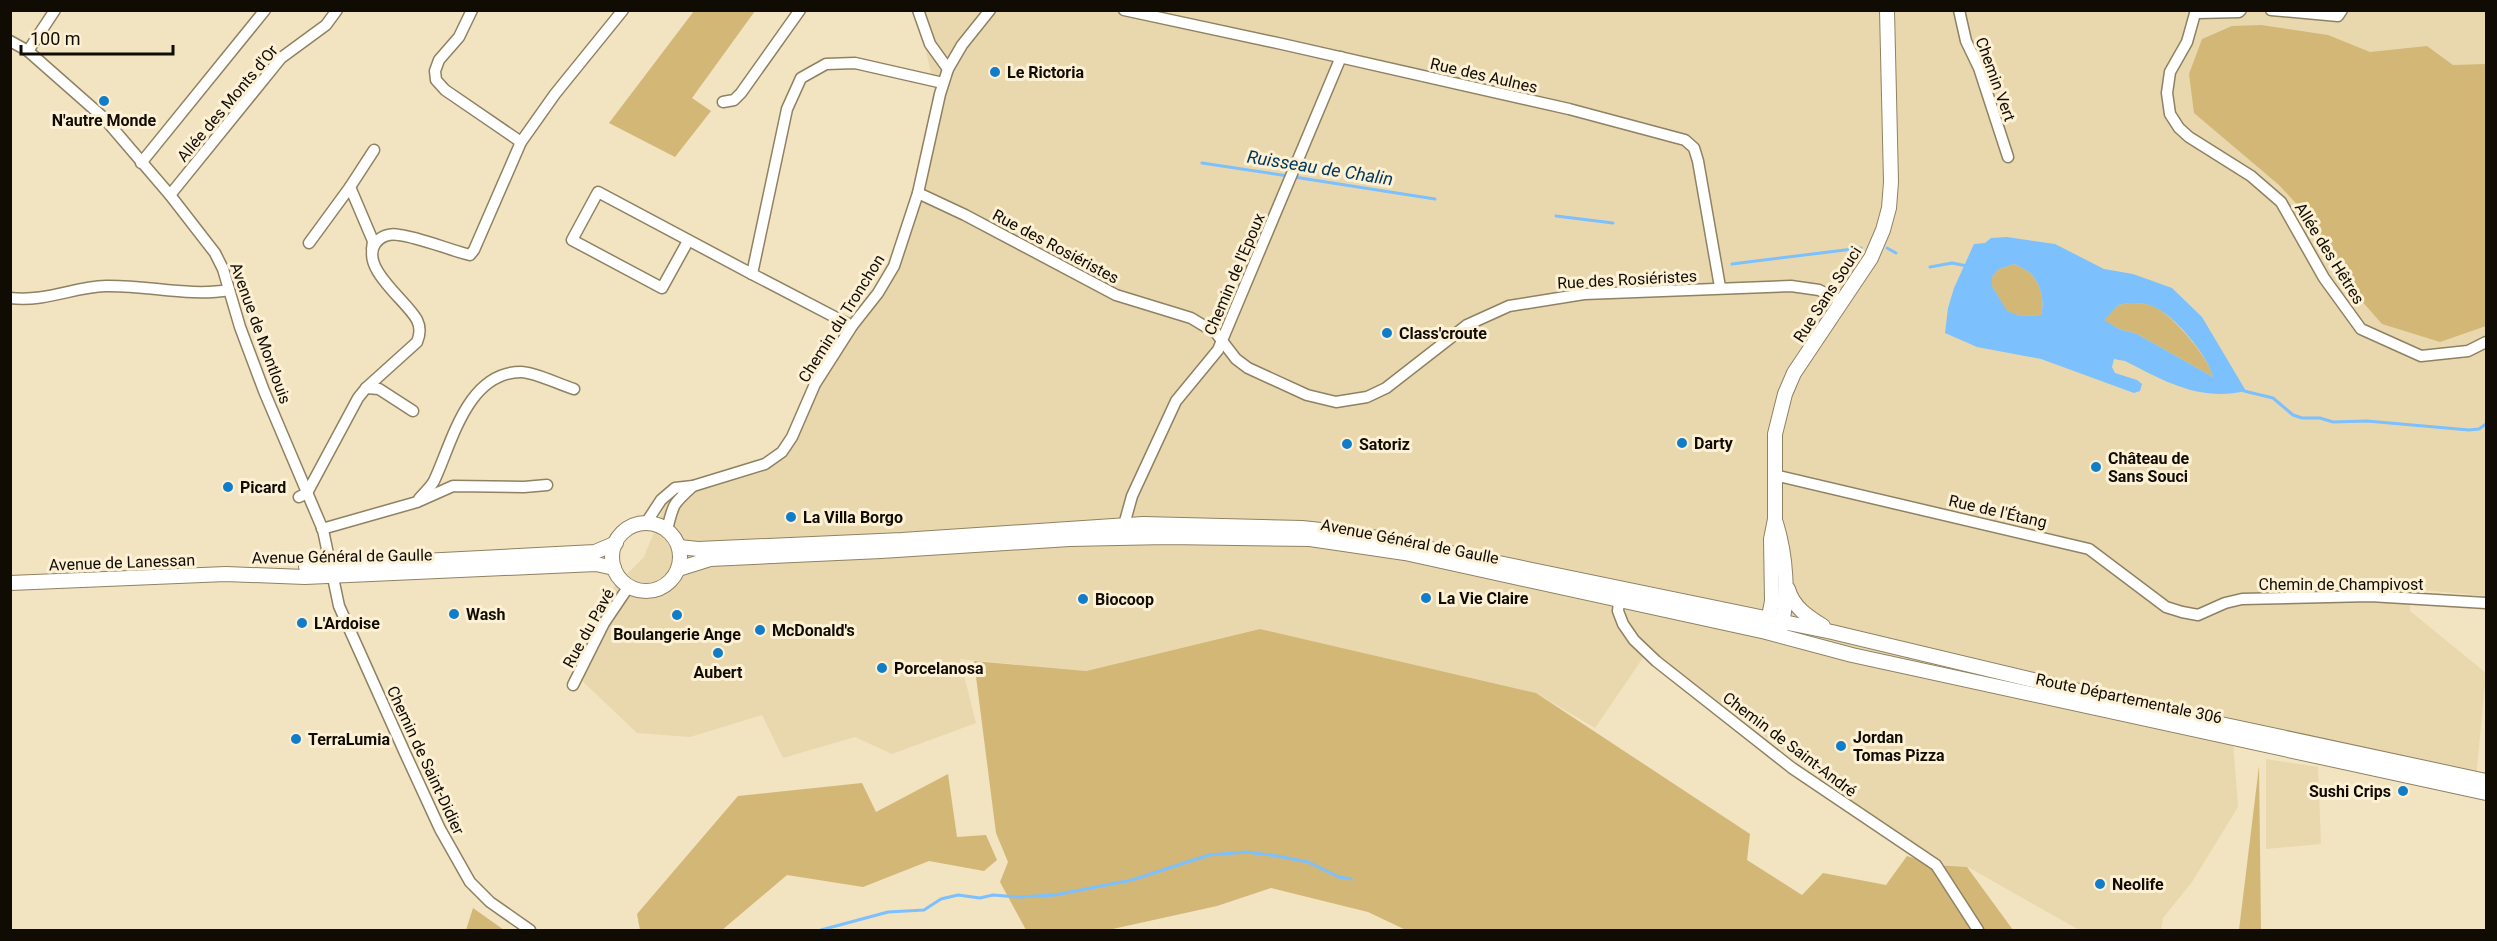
<svg xmlns="http://www.w3.org/2000/svg" width="2497" height="941" viewBox="0 0 2497 941" font-family="Roboto,sans-serif">
<rect width="100%" height="100%" fill="#f2e3c1"/>
<g fill="#e9d8ae">
<polygon points="917,11 2486,11 2486,596 2412,589 2410,611 2486,673 2476,779 2233,741 2238,807 2192,882 2163,918 2161,930 2079,930 1968,867 1936,865 1649,649 1595,728 1536,693 1260,629 1085,671 960,659 976,723 892,754 855,737 783,758 762,715 690,737 637,733 574,673 611,590 644,557 667,500 693,486 782,452 852,326 897,263 938,105"/>
<polygon points="2266,759 2318,767 2321,844 2266,849"/>
</g>
<g fill="#d2b777">
<polygon points="694,11 755,11 692,98 711,111 675,157 609,123"/>
<polygon points="2261,25 2328,35 2370,52 2427,46 2453,65 2486,64 2486,326 2440,342 2382,324 2338,274 2303,211 2279,185 2194,113 2189,74 2202,39 2232,26"/>
<path d="M2015 264C2020 267 2027 270 2031 274 2041 284 2045 302 2041 315L2021 316 2006 311 1992 286V277L1999 269Z"/>
<path d="M2129 303C2137 303 2145 303 2153 306 2171 313 2211 360 2213 377L2137 334 2119 329 2103 320 2118 305Z"/>
<polygon points="1260,629 1536,693 1750,834 1747,860 1802,895 1823,873 1886,885 1907,856 1936,865 1967,867 2013,930 1406,930 1368,912 1271,888 1217,906 1108,930 1026,930 1000,882 1008,862 996,833 974,661 1086,671"/>
<polygon points="2259,766 2261,930 2239,930"/>
<polygon points="948,774 957,837 986,835 997,860 984,871 929,861 863,887 787,875 722,930 640,930 637,914 738,796 862,783 876,812"/>
<polygon points="473,908 504,930 466,930"/>
</g>
<path fill="#7cc0fe" fill-rule="evenodd" d="M2007 237 2055 244 2104 269 2133 274 2172 288 2202 317 2246 391C2200 402 2164 381 2125 361L2114 359 2112 367 2115 373 2137 380 2142 384 2140 391 2134 393 2041 359 1977 347 1945 333 1948 308 1954 288 1974 244 1985 243 1991 238ZM2015 264C2020 267 2027 270 2031 274 2041 284 2045 302 2041 315L2021 316 2007 311 1992 286V277L1999 269ZM2129 303C2137 303 2145 303 2152 306 2173 313 2209 357 2213 377L2137 334 2119 329 2104 320 2118 305Z"/>
<g fill="none" stroke-linecap="round" stroke-linejoin="round">
<g stroke="#7cc0fe" stroke-width="3">
<polyline points="1202,163 1288,176"/>
<polyline points="1294,177 1435,199"/>
<polyline points="1556,216 1613,223"/>
<polyline points="1887,248 1896,253"/>
<polyline points="1732,264 1861,248"/>
<polyline points="1930,267 1952,263 1967,266"/>
<polyline points="2244,391 2273,398 2293,415 2302,418 2320,418 2333,422 2367,421 2469,430 2479,429 2486,424"/>
<polyline points="821,930 888,912 924,910 941,899 958,895 980,898 993,895 1019,897 1055,895 1132,880 1209,855 1246,852 1277,856 1308,862 1339,877 1351,879"/>
</g>
<defs>
<g id="minor">
<polyline points="472,10 459,37 439,60 435,71 436,80 445,90 521,142"/>
<polyline points="918,10 930,44 948,69"/>
<polyline points="1124,10 1282,44 1569,109 1685,140 1694,148 1698,161 1720,287"/>
<polyline points="1959,10 1966,41 1979,68 2008,157"/>
<polyline points="2196,10 2187,42 2170,72 2167,93 2170,114 2179,128 2189,137 2251,176 2281,202 2324,278 2361,329 2421,356 2468,351 2486,342"/>
<polyline points="2271,10 2338,16 2342,10"/>
<polyline points="2197,13 2239,12 2241,10"/>
<polyline points="10,41 28,51 104,118 170,195 215,253 223,269 240,327 264,391 323,530 339,606 405,753 440,829 470,882 490,902 530,930"/>
<polyline points="28,51 55,10"/>
<polyline points="723,102 734,100 741,93 800,10"/>
<polyline points="141,163 265,10"/>
<polyline points="350,187 374,150"/>
<polyline points="918,193 965,215 1116,295 1191,318 1216,333 1236,359 1248,368 1307,395 1336,402 1367,397 1386,388 1467,325 1509,306 1584,294 1791,286 1819,290 1843,302"/>
<polyline points="170,195 281,58 326,25 337,10"/>
<polyline points="688,241 662,288 572,240 598,192 752,274"/>
<polyline points="309,243 350,187 373,241 372,249"/>
<path d="M10 298C48 302 72 287 106 286 147 285 189 297 229 290"/>
<polyline points="852,326 752,274 787,109 801,78 826,64 855,63 943,83"/>
<polyline points="366,388 379,389 413,411"/>
<polyline points="1774,475 2089,549 2166,607 2182,612 2198,615 2225,603 2242,599 2370,596 2486,603"/>
<path d="M299 497 307 493 358 398 366 388 417 342C420 335 421 328 417 320 407 301 360 268 375 244 380 236 390 233 399 235 422 238 446 249 470 255L474 250 521 142 555 94 623 10"/>
<path d="M419 499C424 493 430 488 434 481 452 443 467 372 521 372 535 372 560 385 574 389"/>
<polyline points="646,523 661,500 675,488 693,486 765,464 782,452 792,437 815,384 852,326 878,293 894,266 918,193 940,94 948,69 962,45 990,10"/>
<polyline points="322,529 417,502 453,486 524,487 547,485"/>
<path d="M667 530C673 504 673 504 693 486"/>
<polyline points="1122,532 1132,496 1176,401 1218,350 1341,57"/>
<polyline points="1619,601 1618,611 1623,624 1634,640 1656,661 1792,768 1936,865 1978,930"/>
<polyline points="573,685 604,623 629,586"/>
</g>
<g id="major">
<path d="M1776 523C1786 556 1789 595 1781 628"/>
<circle cx="646" cy="557" r="34"/>
<polyline points="679,547 698,549 902,540 1143,524 1302,528 1358,534 1832,632 2188,717 2486,781"/>
<polyline points="306,567 595,552 616,543"/>
<polyline points="678,569 710,559 881,551 1069,539 1167,537 1310,539 1405,553 1766,632 1852,655 2486,793"/>
<polyline points="10,583 226,574 305,577 596,564 614,568"/>
<path d="M1788 589C1793 607 1808 617 1823 626"/>
<polyline points="1767,627 1772,601 1771,539 1775,519 1775,434 1785,394 1794,373 1871,258 1883,230 1889,208 1891,182 1887,10"/>
</g>
</defs>
<use href="#minor" stroke="#8f8262" stroke-width="13"/>
<use href="#major" stroke="#8f8262" stroke-width="16"/>
<use href="#minor" stroke="#fff" stroke-width="10"/>
<use href="#major" stroke="#fff" stroke-width="14"/>
</g>
<g fill="#117cc7" stroke="#fdf1d5" stroke-width="2">
<circle cx="995" cy="72" r="6"/>
<circle cx="104" cy="101" r="6"/>
<circle cx="1387" cy="333" r="6"/>
<circle cx="1682" cy="443" r="6"/>
<circle cx="1347" cy="444" r="6"/>
<circle cx="2096" cy="467" r="6"/>
<circle cx="228" cy="487" r="6"/>
<circle cx="791" cy="517" r="6"/>
<circle cx="1426" cy="598" r="6"/>
<circle cx="1083" cy="599" r="6"/>
<circle cx="454" cy="614" r="6"/>
<circle cx="677" cy="615" r="6"/>
<circle cx="302" cy="623" r="6"/>
<circle cx="760" cy="630" r="6"/>
<circle cx="718" cy="653" r="6"/>
<circle cx="882" cy="668" r="6"/>
<circle cx="296" cy="739" r="6"/>
<circle cx="1841" cy="746" r="6"/>
<circle cx="2403" cy="791" r="6"/>
<circle cx="2100" cy="884" r="6"/>
</g>
<g text-anchor="middle" stroke-width="6" stroke-linejoin="round" paint-order="stroke">
<g font-size="16" font-weight="bold" fill="#110c03" stroke="#fdf1d5" text-anchor="start">
<text x="1007" y="78">Le Rictoria</text>
<text x="104" y="126" text-anchor="middle">N'autre Monde</text>
<text x="1399" y="339">Class'croute</text>
<text x="1694" y="449">Darty</text>
<text x="1359" y="450">Satoriz</text>
<text x="2108" y="464">Château de<tspan x="2108" dy="18">Sans Souci</tspan></text>
<text x="240" y="493">Picard</text>
<text x="803" y="523">La Villa Borgo</text>
<text x="1438" y="604">La Vie Claire</text>
<text x="1095" y="605">Biocoop</text>
<text x="466" y="620">Wash</text>
<text x="314" y="629">L'Ardoise</text>
<text x="772" y="636">McDonald's</text>
<text x="677" y="640" text-anchor="middle">Boulangerie Ange</text>
<text x="894" y="674">Porcelanosa</text>
<text x="718" y="678" text-anchor="middle">Aubert</text>
<text x="1853" y="743">Jordan<tspan x="1853" dy="18">Tomas Pizza</tspan></text>
<text x="308" y="745">TerraLumia</text>
<text x="2391" y="797" text-anchor="end">Sushi Crips</text>
<text x="2112" y="890">Neolife</text>
</g>
<g font-size="16" fill="#110c03" stroke="#fdf1d5">
<text transform="translate(1484 75) rotate(13)" y="6">Rue des Aulnes</text>
<text transform="translate(1996 79) rotate(70)" y="6">Chemin Vert</text>
<text transform="translate(227 103) rotate(-50)" y="6">Allée des Monts d'Or</text>
<text transform="translate(1056 246) rotate(28)" y="6">Rue des Rosiéristes</text>
<text transform="translate(2330 253) rotate(58)" y="6">Allée des Hêtres</text>
<text transform="translate(1234 274) rotate(-67)" y="6">Chemin de l'Epoux</text>
<text transform="translate(1627 279) rotate(-3)" y="6">Rue des Rosiéristes</text>
<text transform="translate(1827 294) rotate(-57)" y="6">Rue Sans Souci</text>
<text transform="translate(841 318) rotate(-58)" y="6">Chemin du Tronchon</text>
<text transform="translate(261 333) rotate(70)" y="6">Avenue de Montlouis</text>
<text transform="translate(1998 511) rotate(13)" y="6">Rue de l'Étang</text>
<text transform="translate(1410 541) rotate(11)" y="6">Avenue Général de Gaulle</text>
<text transform="translate(342 556) rotate(-1)" y="6">Avenue Général de Gaulle</text>
<text transform="translate(122 562) rotate(-2)" y="6">Avenue de Lanessan</text>
<text x="2341" y="590">Chemin de Champivost</text>
<text transform="translate(588 628) rotate(-61)" y="6">Rue du Pavé</text>
<text transform="translate(2129 698) rotate(12)" y="6">Route Départementale 306</text>
<text transform="translate(1790 744) rotate(37)" y="6">Chemin de Saint-André</text>
<text transform="translate(426 760) rotate(65)" y="6">Chemin de Saint-Didier</text>
</g>
<g font-size="18" font-style="italic" fill="#00365c" stroke="#fdf1d5">
<text transform="translate(1320 168) rotate(9)" y="6">Ruisseau de Chalin</text>
</g>
</g>
<rect width="2497" height="941" fill="none" stroke="#110c03" stroke-width="24"/>
<path d="M21 45v9h152v-9" fill="none" stroke="#110c03" stroke-width="3"/>
<text x="30" y="45" font-size="18" fill="#110c03" stroke="#fdf1d5" stroke-width="4.5" paint-order="stroke">100 m</text>
</svg>
